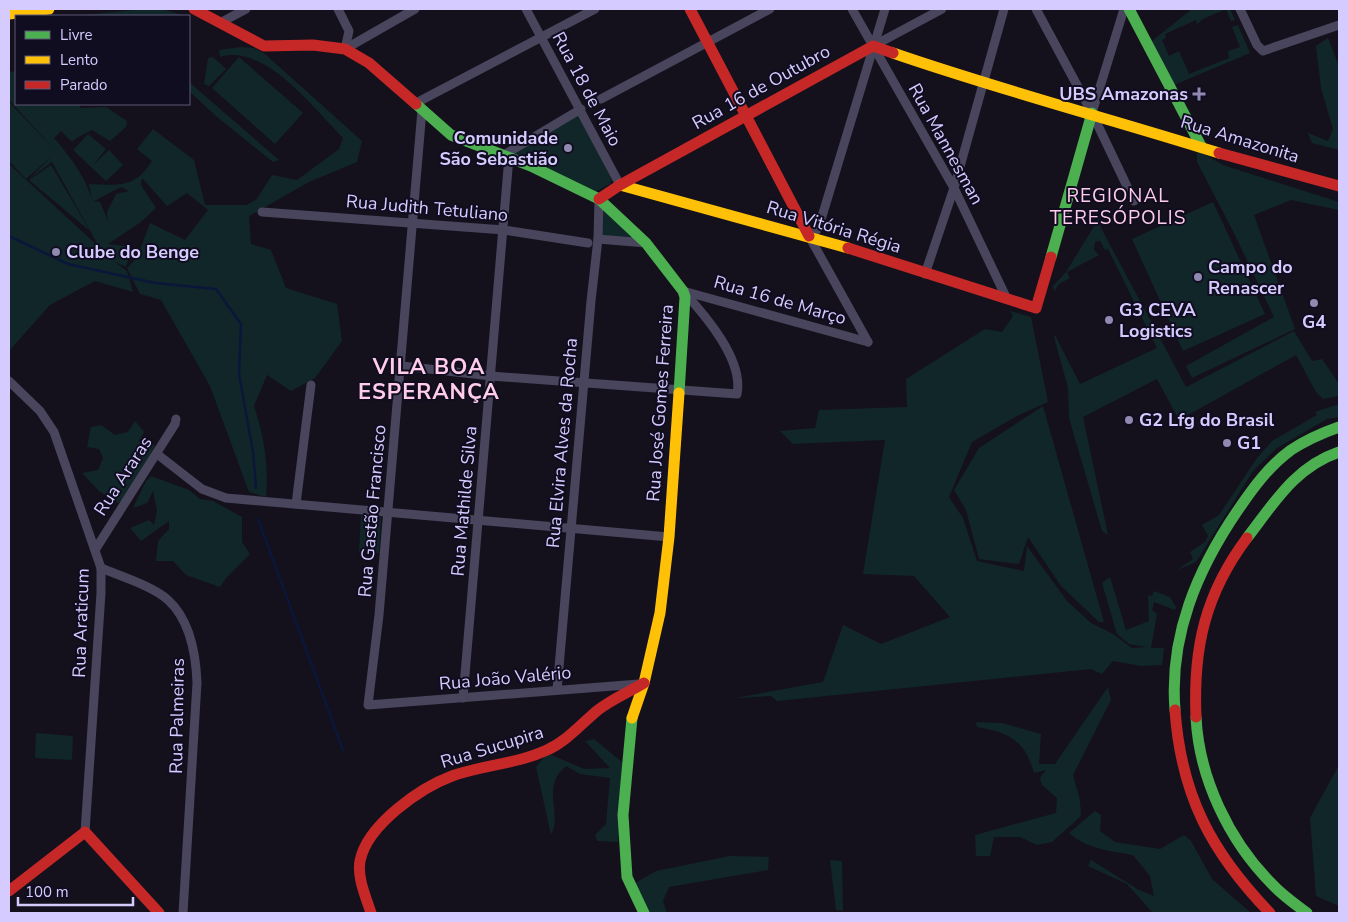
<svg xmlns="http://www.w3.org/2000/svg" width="1348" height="922" viewBox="0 0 1348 922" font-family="'Nunito Sans',sans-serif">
<rect width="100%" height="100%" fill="#14111c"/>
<g fill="#112628" fill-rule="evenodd">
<polygon points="143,9 162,9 185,16 74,16"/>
<polygon points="1192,9 1230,9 1235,20 1231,21 1226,9 1203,19 1197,24 1196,20 1165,34 1166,38 1162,40 1169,56 1179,51 1189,74 1229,58 1228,51 1240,47 1232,27 1238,25 1250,53 1174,85 1152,41"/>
<polygon points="1328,38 1339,66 1339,150 1312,143 1308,133 1328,141 1333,129 1321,88 1316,46"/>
<path d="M241 47 254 48 265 54 362 141 357 162 309 182 249 216 251 244 271 250 286 288 337 304 342 341 315 378 291 391 267 375 254 406C264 437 269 465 266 497L249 492 210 386 161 300 140 294 127 268 137 258 150 223 185 240 208 210 187 193 167 206 142 178 141 185 156 208 141 222 108 244 126 246 131 251 126 267 115 262 127 271 133 292 95 281 50 305 9 351V164L111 258 98 245 52 162 29 179 52 156 26 179 9 161V102L56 151 9 100V72L16 71V104H80V108L106 107 127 121 126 127 110 141 92 130 75 139 72 142 61 131 54 138C69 155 87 179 92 201L89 184C119 185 134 189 152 161L137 149 153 129 194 160 205 205H246L256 200 272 175 297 180 339 149 343 138C314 109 265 43 220 57L219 50ZM121 187 129 191 116 194 107 212 108 221 100 202 94 201Z"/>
<polygon points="213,57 226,69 209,86 204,84 208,58"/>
<polygon points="239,57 303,113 275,144 212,88"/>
<polygon points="189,82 279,160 273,162 217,117 189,91"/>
<polygon points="579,115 612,180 610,184 593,193 511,152"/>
<polygon points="88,134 106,149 93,165 109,150 123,165 106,181 73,150"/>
<polygon points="1197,150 1223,165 1339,202 1339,210 1291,200 1254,215 1295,329 1192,378 1186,366 1274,317 1233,231 1197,162"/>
<polygon points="51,165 90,231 29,180"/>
<polygon points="1213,202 1265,314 1183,351 1132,239"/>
<polygon points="601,206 635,237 601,238"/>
<polygon points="1099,218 1101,228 1186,387 1294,331 1312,361 1322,359 1339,384 1339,396 1323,399 1316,392 1296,355 1179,420 1157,379 1083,417 1108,535 1102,531 1069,418 1068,388 1054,337 1055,335 1080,384 1157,348 1108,249 1105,250 1100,241 1095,242 1094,250 1099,255 1067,272 1070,278 1059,284 1054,291 1053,286 1066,272"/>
<polygon points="1010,311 1031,317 1048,402 1017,416 972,442 949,497 963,518 977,561 1024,571 1027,546 1067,601 1091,623 1113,634 1132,648 1147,647 1129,644 1117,634 1102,583 1110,577 1126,630 1149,621 1148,595 1152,596 1154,591 1170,597 1176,607 1175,610 1154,602 1152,610 1157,614 1151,648 1164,648 1162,665 1141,666 1113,661 1102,674 1091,669 777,701 771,696 735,698 823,682 843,625 881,644 950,617 914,576 863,574 885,440 793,444 780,431 815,428 819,410 907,407 906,379 985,329 1002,332 1013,316"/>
<polygon points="1339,404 1339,417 1327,419 1277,448 1253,471 1196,562 1177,570 1193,559 1190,552 1205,542 1208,536 1202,525 1219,515 1257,458 1272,441 1317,415 1315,412"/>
<polygon points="1043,406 1104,622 1099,622 1061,586 1028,537 1019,564 979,559 966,510 954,490 979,448"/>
<polygon points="135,421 144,432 139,441 155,445 135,488 118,503 99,491 82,473 98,470 103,458 99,449 87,447 91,427 101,425 115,435 128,432"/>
<polygon points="151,476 189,490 200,499 213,501 242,517 242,542 250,554 227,577 220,587 186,575 173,561 156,561 158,541 169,529 169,521 141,541 130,528 149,520 154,525 157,511 153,491 147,503 133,508 146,481"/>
<polygon points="361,515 381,517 379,553 359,552"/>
<path d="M1108 687 1111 700 1073 775 1080 800 1081 816 1052 842 1037 845 1020 837H994L990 856H976L975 835 1056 813 1057 798 1042 785 1040 778 1046 770 1034 773C1025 741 1009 732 977 727L976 722 1002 723 1041 734 1039 764H1055Z"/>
<polygon points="36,733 73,736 72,760 35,758"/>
<path d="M594 739 623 763 618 842 597 841 595 835 606 824 610 778 580 774 566 766C540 788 563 813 551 835L536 767 547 753 584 769 610 768 585 741Z"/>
<polygon points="1339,765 1339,906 1316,896 1310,818"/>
<path d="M1095 811 1101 815 1100 831 1115 842 1160 849 1184 835 1191 841 1212 879 1251 913H1153L1127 884 1088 866 1091 860 1139 890 1154 896 1150 876 1133 855C1110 851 1087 849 1069 833Z"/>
<polygon points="730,856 769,857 768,870 669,887 663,901 667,913 650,913 632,885 656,871"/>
<polygon points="830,860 842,861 843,911 836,910"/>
</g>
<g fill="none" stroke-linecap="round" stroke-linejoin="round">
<g stroke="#0a173a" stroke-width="2.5">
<polyline points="9,236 68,264 155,283 216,289 241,324 239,374 253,452 256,488"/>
<polyline points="258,519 343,750"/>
</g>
<g stroke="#48455d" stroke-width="9">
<polyline points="338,9 349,31 345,49"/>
<polyline points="526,9 620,185"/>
<polyline points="852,9 954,188 1006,297"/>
<polyline points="1036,9 1092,113 1134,201"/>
<polyline points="1240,9 1257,45 1263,51 1339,25"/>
<polyline points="220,23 246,9"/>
<polyline points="873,46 942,9"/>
<polyline points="345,49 415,9"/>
<polyline points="601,99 770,9"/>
<polyline points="416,103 595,9"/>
<polyline points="422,110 379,615 368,705 639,684"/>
<polyline points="1092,113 1124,9"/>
<polyline points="502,156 581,109"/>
<polyline points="262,212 504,230 588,243"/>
<polyline points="598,239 646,243"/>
<polyline points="925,274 954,188 1004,9"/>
<polyline points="683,291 868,342"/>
<polyline points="868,342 809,236 817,230 820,223 885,9"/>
<path d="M402 366 491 376 737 394C744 360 705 315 683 291"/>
<polyline points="9,381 40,411 54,432 101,568 101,593 85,832"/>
<polyline points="157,454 202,489 226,498 669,537"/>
<polyline points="296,504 311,385"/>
<polyline points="95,550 175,424 176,419"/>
<path d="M101 568C120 576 153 586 168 600 191 621 196 655 197 683L183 913"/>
<polyline points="557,690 591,301 598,239 599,199"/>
<polyline points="463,698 509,157"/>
</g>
<g stroke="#4caf50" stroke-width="11">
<polyline points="1129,9 1201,146"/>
<polyline points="416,104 451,135 531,166 599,199 646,243 683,291 685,297 679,393"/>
<polyline points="1051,257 1092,113"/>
<path d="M1247 538C1274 503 1295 467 1339 452"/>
<path d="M1175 710C1169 636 1197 570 1238 510 1253 488 1269 466 1291 450 1306 440 1322 433 1339 427"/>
<path d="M1196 717C1199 778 1229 841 1272 884 1282 895 1295 904 1307 913"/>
<polyline points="632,718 623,815 627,877 644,913"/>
</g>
<g stroke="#ffc107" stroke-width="11">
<polyline points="9,14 49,9"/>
<path d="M893 53C1000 90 1111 119 1219 153"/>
<polyline points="620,185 848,248"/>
<polyline points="632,718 644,683 660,613 669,537 679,393"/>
</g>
<g stroke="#c62828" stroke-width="11">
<polyline points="194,9 264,46 313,45 345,49 369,63 416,104"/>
<polyline points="690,9 809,236"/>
<polyline points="1219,153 1339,186"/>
<polyline points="599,199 620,185 873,46 893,53"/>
<polyline points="848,248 1036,308 1051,257"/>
<path d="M1175 710C1181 795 1211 852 1270 913"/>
<path d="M1196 717C1193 648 1205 594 1247 538"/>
<polyline points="9,891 85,832 159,913"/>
<path d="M371 913C366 897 357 878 360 861 367 825 420 788 452 776 483 765 517 764 547 750 567 741 581 724 598 710 612 699 629 692 644 683"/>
</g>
</g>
<g fill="#918ab0" stroke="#110d20" stroke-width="2">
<path d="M1196.5 86.5h5v5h5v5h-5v5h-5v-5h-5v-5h5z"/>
<circle cx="568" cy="148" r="5"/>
<circle cx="56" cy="252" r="5"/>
<circle cx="1198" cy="277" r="5"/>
<circle cx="1314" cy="303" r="5"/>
<circle cx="1109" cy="320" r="5"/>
<circle cx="1129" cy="420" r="5"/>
<circle cx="1227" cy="443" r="5"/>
</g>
<g text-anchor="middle" stroke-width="4" stroke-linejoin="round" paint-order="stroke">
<g font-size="18" fill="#d5cbff" stroke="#110d20">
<text transform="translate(761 87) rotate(-29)" y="6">Rua 16 de Outubro</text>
<text transform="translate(587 89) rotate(62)" y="6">Rua 18 de Maio</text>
<text transform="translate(1240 139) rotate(17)" y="6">Rua Amazonita</text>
<text transform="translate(946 144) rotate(61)" y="6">Rua Mannesman</text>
<text transform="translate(427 208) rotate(5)" y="6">Rua Judith Tetuliano</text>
<text transform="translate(834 227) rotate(17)" y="6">Rua Vitória Régia</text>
<text transform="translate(780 300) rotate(16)" y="6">Rua 16 de Março</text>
<text transform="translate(660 403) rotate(-86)" y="6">Rua José Gomes Ferreira</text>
<text transform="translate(562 443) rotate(-85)" y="6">Rua Elvira Alves da Rocha</text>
<text transform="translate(123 476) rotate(-57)" y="6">Rua Araras</text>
<text transform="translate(464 501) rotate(-85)" y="6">Rua Mathilde Silva</text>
<text transform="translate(372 511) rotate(-85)" y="6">Rua Gastão Francisco</text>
<text transform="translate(81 623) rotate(-88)" y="6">Rua Araticum</text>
<text transform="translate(505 678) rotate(-5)" y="6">Rua João Valério</text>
<text transform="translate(177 716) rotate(-89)" y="6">Rua Palmeiras</text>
<text transform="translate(492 747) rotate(-17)" y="6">Rua Sucupira</text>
</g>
<g font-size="18" font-weight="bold" fill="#d5cbff" stroke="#110d20" text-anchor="start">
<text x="1188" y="100" text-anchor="end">UBS Amazonas</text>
<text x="558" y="144" text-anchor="end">Comunidade<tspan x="558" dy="21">São Sebastião</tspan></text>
<text x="66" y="258">Clube do Benge</text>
<text x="1208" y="273">Campo do<tspan x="1208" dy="21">Renascer</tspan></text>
<text x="1119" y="316">G3 CEVA<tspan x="1119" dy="21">Logistics</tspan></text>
<text x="1314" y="328" text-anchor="middle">G4</text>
<text x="1139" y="426">G2 Lfg do Brasil</text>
<text x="1237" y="449">G1</text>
</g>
<g font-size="19" letter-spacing="1" fill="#ffcdea" stroke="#110d20">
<text x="1118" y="202">REGIONAL<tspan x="1118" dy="22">TERESÓPOLIS</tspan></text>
</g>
<g font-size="22" font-weight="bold" letter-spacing="1" fill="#ffcdea" stroke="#110d20">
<text x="429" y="374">VILA BOA<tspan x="429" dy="25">ESPERANÇA</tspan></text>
</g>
</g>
<rect width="1348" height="922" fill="none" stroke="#d5cbff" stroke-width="20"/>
<rect x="15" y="15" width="175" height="90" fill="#110d20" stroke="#5f5979"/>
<rect x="25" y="31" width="25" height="8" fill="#4caf50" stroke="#5f5979"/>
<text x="60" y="40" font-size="15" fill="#d5cbff">Livre</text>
<rect x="25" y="56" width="25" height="8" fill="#ffc107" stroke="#5f5979"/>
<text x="60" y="65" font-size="15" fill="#d5cbff">Lento</text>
<rect x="25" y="81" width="25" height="8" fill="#c62828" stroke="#5f5979"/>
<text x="60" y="90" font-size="15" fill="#d5cbff">Parado</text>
<path d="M18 897v8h115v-8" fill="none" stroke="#d5cbff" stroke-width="2.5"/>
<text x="25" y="897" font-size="15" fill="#d5cbff" stroke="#110d20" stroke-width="4" paint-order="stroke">100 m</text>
</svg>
